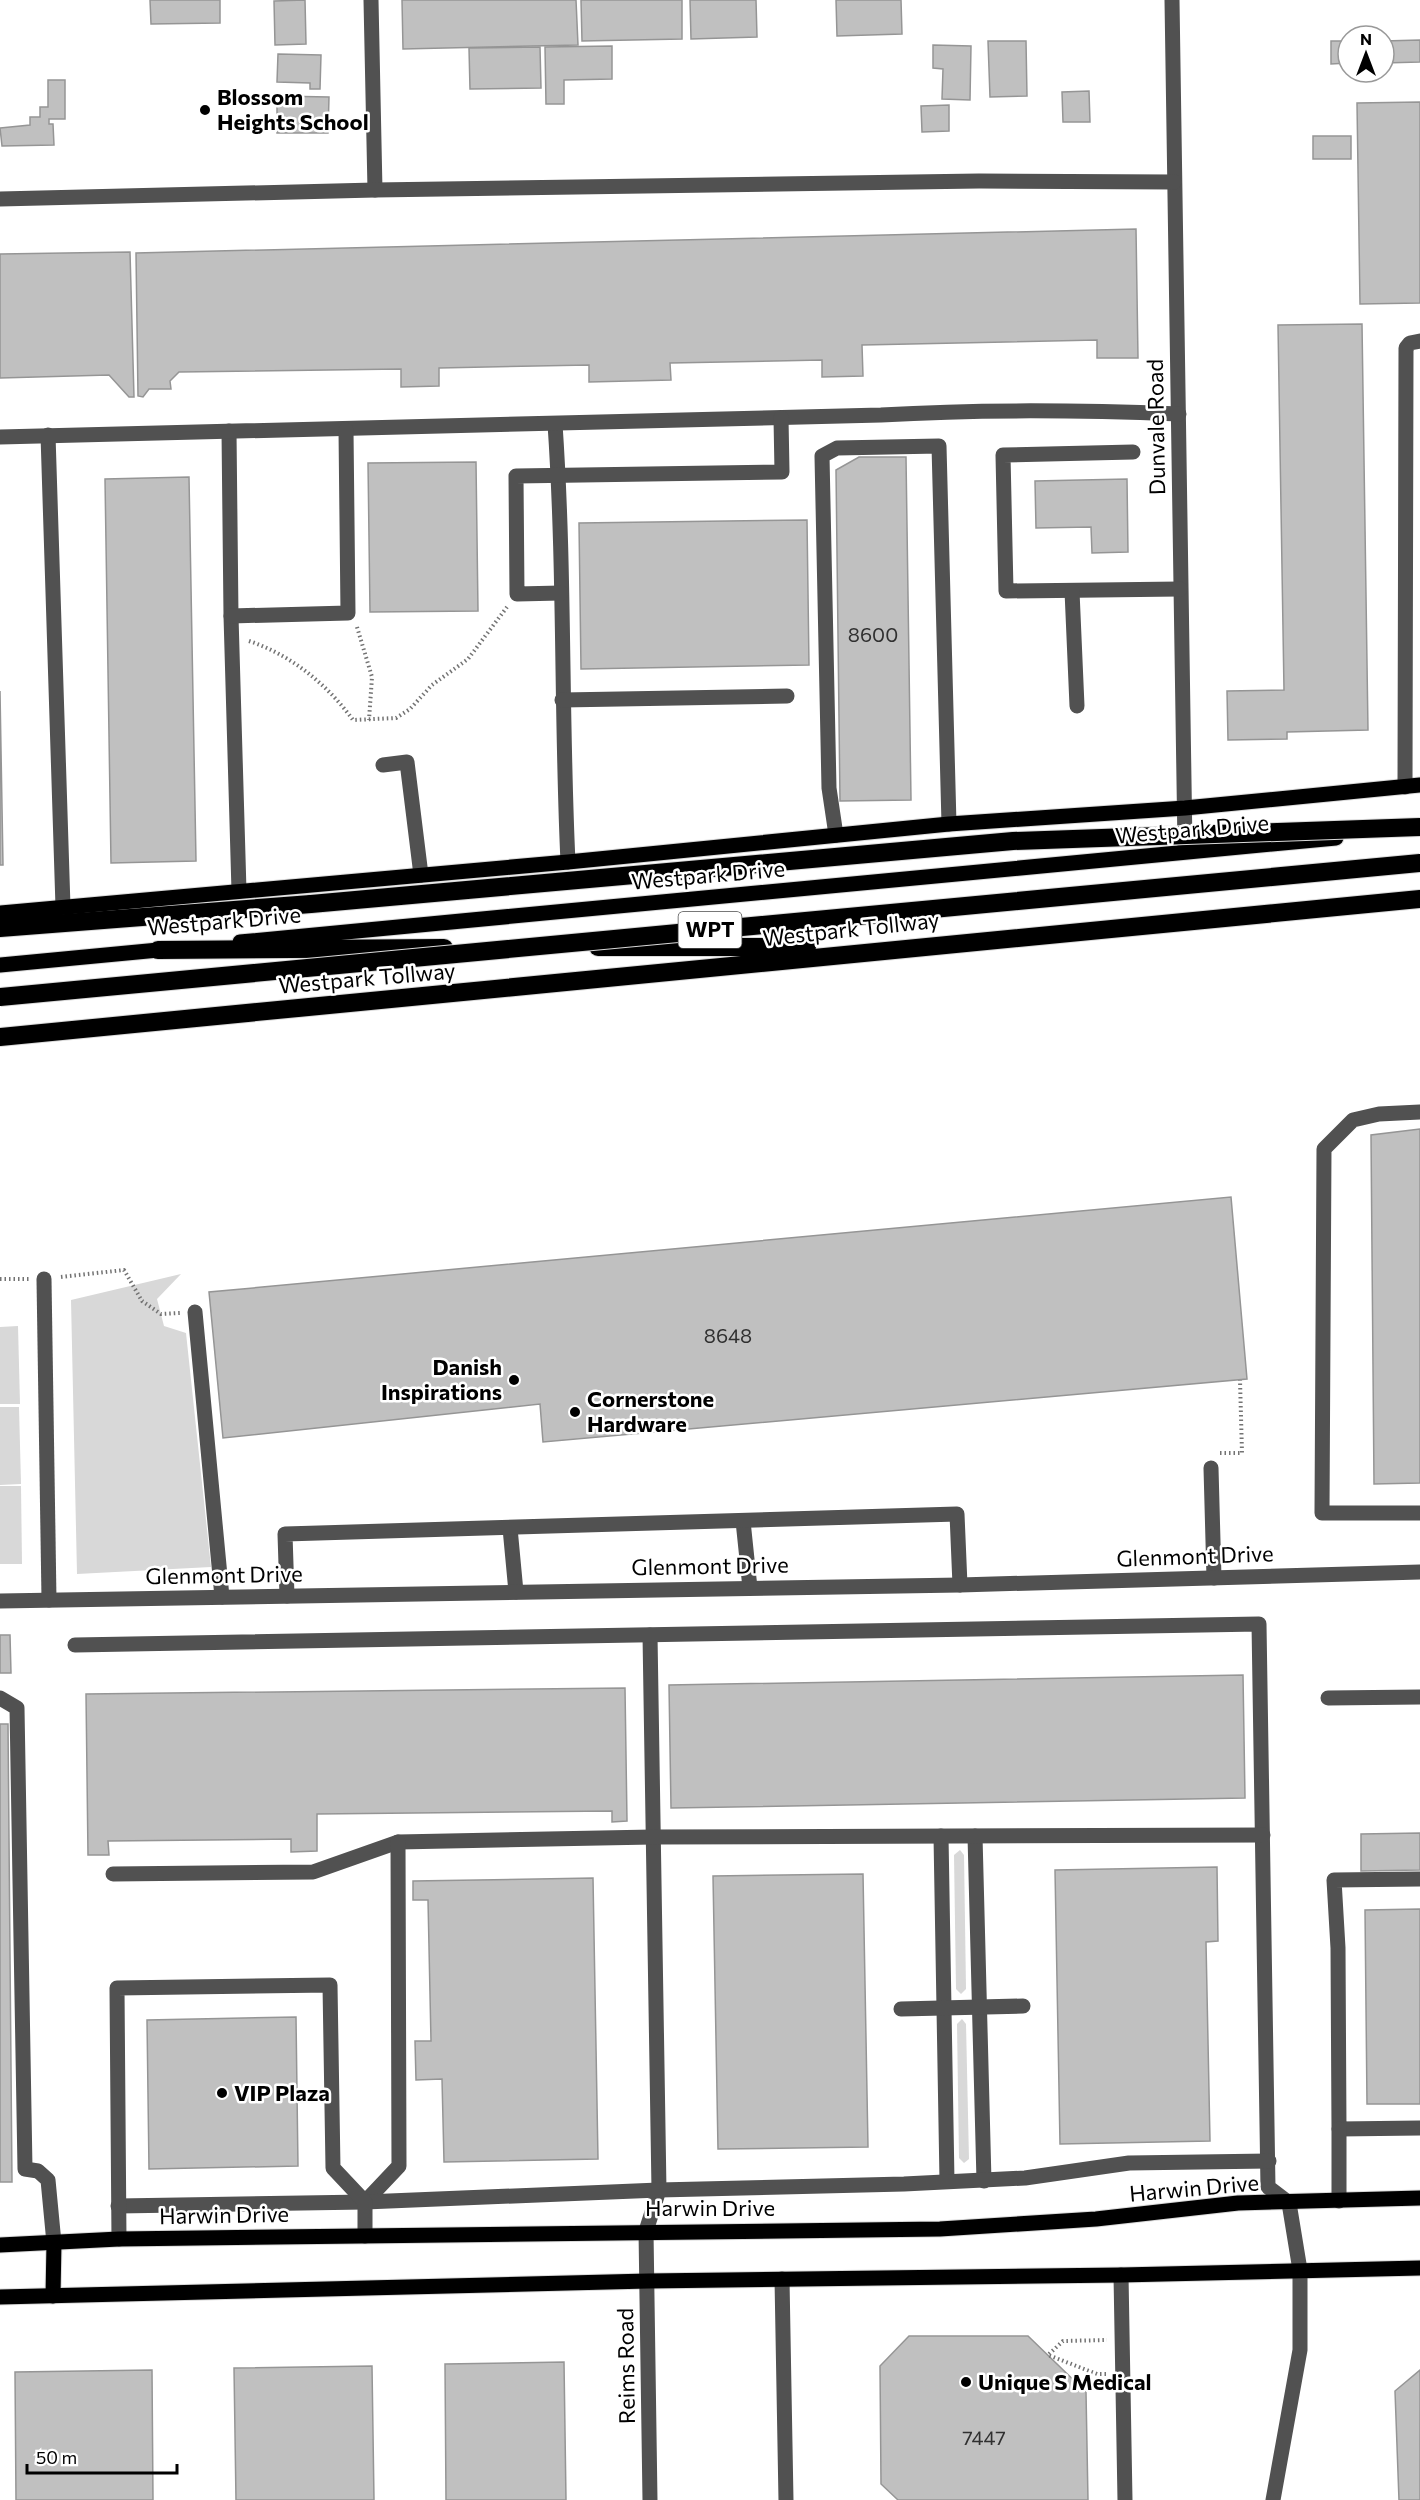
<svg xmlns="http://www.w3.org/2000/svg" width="1420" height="2500" viewBox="0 0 1420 2500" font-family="Commissioner,sans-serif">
<rect width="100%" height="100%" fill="#fff"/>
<g fill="#d8d8d8">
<polygon points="181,1274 157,1299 164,1326 186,1333 211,1567 77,1574 71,1300"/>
<polygon points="18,1326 20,1404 0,1404 0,1327"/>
<polygon points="0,1407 19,1407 21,1484 0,1485"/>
<polygon points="0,1486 21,1486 22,1564 0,1564"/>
<polygon points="960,1850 964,1855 966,1989 961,1994 956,1989 954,1855"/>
<polygon points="962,2019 966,2024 969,2159 964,2163 959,2158 957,2024"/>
</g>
<g fill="#c0c0c0" stroke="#959595" stroke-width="1.5">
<polygon points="150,0 220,0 220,23 151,24"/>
<polygon points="305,0 306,44 275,45 274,1"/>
<polygon points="402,0 576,0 578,45 403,49"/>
<polygon points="581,0 682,0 682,39 582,41"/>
<polygon points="690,0 756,0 757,37 691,39"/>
<polygon points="836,0 901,0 902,34 837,36"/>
<polygon points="1420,40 1420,62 1384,63 1384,41"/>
<polygon points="988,41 1026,41 1027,96 990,97"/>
<polygon points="1331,41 1348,41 1348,63 1331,64"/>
<polygon points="933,45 971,46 970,100 942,99 943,69 933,68"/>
<polygon points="612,46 612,79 564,80 564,104 546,104 545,47"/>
<polygon points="540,47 541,88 470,89 469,48"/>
<polygon points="278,54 321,55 320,89 310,89 310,83 277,82"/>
<polygon points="48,80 65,80 65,119 49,119 49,124 53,124 54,145 2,146 0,128 30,125 30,117 40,117 40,107 48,107"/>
<polygon points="1089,91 1090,122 1063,122 1062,92"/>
<polygon points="277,96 329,97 328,133 277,133"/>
<polygon points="1420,102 1420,303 1360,304 1357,103"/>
<polygon points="949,105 949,131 922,132 921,106"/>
<rect x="1313" y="136" width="38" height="23"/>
<polygon points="1136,229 1138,358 1097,358 1097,340 862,345 863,376 822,377 822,360 670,363 671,380 589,382 589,365 439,368 439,386 401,387 401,369 179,372 170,381 171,389 149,389 143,397 138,396 136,253"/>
<polygon points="130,252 134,397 129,397 109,375 0,378 0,254"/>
<polygon points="1362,324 1368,730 1287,732 1287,739 1228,740 1227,691 1284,690 1278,325"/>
<polygon points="859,457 906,457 911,800 840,801 836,470"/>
<polygon points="476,462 478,611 370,612 368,463"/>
<polygon points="189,477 196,861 111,863 105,479"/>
<polygon points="1127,479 1128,552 1092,553 1091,527 1036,528 1035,481"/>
<polygon points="807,520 809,665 581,669 579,523"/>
<polygon points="0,691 3,865 0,865"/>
<polygon points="1420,1129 1420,1483 1374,1484 1371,1135"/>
<polygon points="1231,1197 1247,1379 543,1442 540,1404 223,1438 209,1292"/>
<polygon points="0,1635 10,1635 11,1673 0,1673"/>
<polygon points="1243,1675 1245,1798 671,1808 669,1685"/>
<polygon points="625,1688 627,1821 612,1822 612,1811 317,1814 317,1851 291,1852 291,1839 108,1841 109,1855 88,1855 86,1694"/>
<polygon points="0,1724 8,1724 12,2182 0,2182"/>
<polygon points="1420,1833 1420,1870 1361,1871 1361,1834"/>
<polygon points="1217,1867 1218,1941 1206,1942 1210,2141 1060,2144 1055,1870"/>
<polygon points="863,1874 868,2147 718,2149 713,1876"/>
<polygon points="593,1878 598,2159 444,2162 442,2079 416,2080 415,2041 431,2041 428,1900 413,1900 413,1881"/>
<polygon points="1420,1909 1420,2104 1367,2104 1365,1910"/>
<polygon points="296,2017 298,2166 149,2169 147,2020"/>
<polygon points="909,2336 1028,2336 1086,2392 1088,2500 898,2500 881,2484 880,2366"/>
<polygon points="564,2362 566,2500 446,2500 445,2364"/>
<polygon points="372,2366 374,2500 236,2500 234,2368"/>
<polygon points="152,2370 153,2500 16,2500 15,2372"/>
<polygon points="1420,2370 1420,2500 1399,2500 1395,2391"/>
</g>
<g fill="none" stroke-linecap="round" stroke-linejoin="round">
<defs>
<g id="major">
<polyline points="0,913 568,862 949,824 1185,808 1420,785"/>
<polyline points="240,942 1336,838"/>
<polyline points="0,965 169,949"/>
<polyline points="0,2245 119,2239 940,2229 1096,2219 1238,2203 1420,2198"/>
<polyline points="53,2296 54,2243"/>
<polyline points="0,2297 648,2281 1121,2275 1420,2268"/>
</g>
<g id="highway">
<polyline points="0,928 311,904"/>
<polyline points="598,947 807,947"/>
<polyline points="158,950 444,948"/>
<polyline points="0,1037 1420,899"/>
</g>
</defs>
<use href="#major" stroke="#dbdbdb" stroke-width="17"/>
<use href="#highway" stroke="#dbdbdb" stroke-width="20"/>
<g stroke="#737373" stroke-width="4" stroke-dasharray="1.5 3" stroke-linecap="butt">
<polyline points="357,627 372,677 369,720"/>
<path d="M249 641C291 655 327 684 353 720L396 718 410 709 432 685 468 659 507 607"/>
<polyline points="61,1277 124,1270 142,1301 161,1314 180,1313"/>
<polyline points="0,1279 29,1279"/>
<polyline points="1220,1453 1242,1453 1240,1380"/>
<polyline points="1106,2374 1097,2374 1048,2355 1063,2341 1107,2340"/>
</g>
<g stroke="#515151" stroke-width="15">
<polyline points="371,0 375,190"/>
<polyline points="1172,0 1185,846"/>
<polyline points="0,199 375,190 979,181 1174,182"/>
<path d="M555 424C565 570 561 716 568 862"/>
<polyline points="229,431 231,616 239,891"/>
<polyline points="48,435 63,907"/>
<path d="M0 437 881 415C981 409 1079 410 1179 414"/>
<polyline points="1133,452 1003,455 1006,591 1180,589"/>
<polyline points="1072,591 1077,706"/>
<polyline points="561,593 517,594 516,476 782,472 781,418"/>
<polyline points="231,616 348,613 346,430"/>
<polyline points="562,700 787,696"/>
<polyline points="383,765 407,762 421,875"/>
<polyline points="1405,787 1406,348 1410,343 1420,341"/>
<polyline points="836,835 829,788 822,456 837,448 939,446 949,824"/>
<polyline points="1420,1112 1379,1114 1353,1120 1324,1149 1322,1513 1420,1513"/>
<polyline points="44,1279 49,1600"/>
<polyline points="195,1312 222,1597"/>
<polyline points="1211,1468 1214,1578"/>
<polyline points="743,1521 750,1588"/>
<polyline points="510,1528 516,1592"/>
<polyline points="287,1596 285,1534 957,1514 960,1585"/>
<polyline points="0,1601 960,1585 1420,1572"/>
<polyline points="650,1635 659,2190 646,2231 650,2500"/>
<polyline points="75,1645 1259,1624 1268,2187 1289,2203 1300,2270 1300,2350 1273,2500"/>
<polyline points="0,1698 17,1708 25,2169 38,2171 48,2180 54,2243"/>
<polyline points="1328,1698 1420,1697"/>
<polyline points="941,1836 947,2181"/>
<polyline points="975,1836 984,2181"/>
<polyline points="113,1874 313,1872 398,1842 653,1837 1263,1835"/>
<polyline points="1420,1879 1334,1880 1338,1948 1339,2129 1420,2128"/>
<polyline points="901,2009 1023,2006"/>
<polyline points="1339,2129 1339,2201"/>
<polyline points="365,2202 399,2166 398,1842"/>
<polyline points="118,2206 365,2202 659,2190 904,2184 1025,2178 1129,2163 1269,2161"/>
<polyline points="119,2239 117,1988 330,1985 333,2168 365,2202 365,2236"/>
<polyline points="1121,2275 1125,2500"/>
<polyline points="782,2279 786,2500"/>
</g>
<use href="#major" stroke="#000" stroke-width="15"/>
<use href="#highway" stroke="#000" stroke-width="18"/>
<defs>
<g id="highway-bridge">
<polyline points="311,904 1013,841 1420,827"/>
<polyline points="0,997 1420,863"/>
</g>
</defs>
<use href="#highway-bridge" stroke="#dbdbdb" stroke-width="20" stroke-linecap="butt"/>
<use href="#highway-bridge" stroke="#000" stroke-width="18"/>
</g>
<g fill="#000" stroke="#fff" stroke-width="2">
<circle cx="205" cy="110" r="6"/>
<circle cx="514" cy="1380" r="6"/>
<circle cx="575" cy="1412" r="6"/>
<circle cx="222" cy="2093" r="6"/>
<circle cx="966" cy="2382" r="6"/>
</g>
<g text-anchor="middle" stroke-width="5" stroke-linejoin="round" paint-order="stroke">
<g font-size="20" fill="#303030">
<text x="873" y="642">8600</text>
<text x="728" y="1343">8648</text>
<text x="984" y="2445">7447</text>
</g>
<rect fill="#fff" stroke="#4c4c4c" stroke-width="1.5" x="678.5" y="912" width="63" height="36" rx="4.5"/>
<g font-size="21" font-weight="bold" fill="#000">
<text x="710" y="937">WPT</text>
</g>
<g font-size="22" font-weight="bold" fill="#000" stroke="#fff" text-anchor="start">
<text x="217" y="105">Blossom<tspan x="217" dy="25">Heights School</tspan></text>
<text x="502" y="1375" text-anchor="end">Danish<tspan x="502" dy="25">Inspirations</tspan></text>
<text x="587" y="1407">Cornerstone<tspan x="587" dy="25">Hardware</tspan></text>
<text x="234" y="2101">VIP Plaza</text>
<text x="978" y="2390">Unique S Medical</text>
</g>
<g font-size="22" fill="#000" stroke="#fff">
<text transform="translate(1156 427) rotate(-91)" y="8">Dunvale Road</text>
<text transform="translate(1192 829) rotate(-5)" y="8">Westpark Drive</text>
<text transform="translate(708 875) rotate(-5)" y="8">Westpark Drive</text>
<text transform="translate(224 921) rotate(-5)" y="8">Westpark Drive</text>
<text transform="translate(851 929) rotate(-6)" y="8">Westpark Tollway</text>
<text transform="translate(367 978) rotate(-5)" y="8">Westpark Tollway</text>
<text transform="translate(1195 1556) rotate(-2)" y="8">Glenmont Drive</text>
<text transform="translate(710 1566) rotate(-1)" y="8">Glenmont Drive</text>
<text transform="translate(224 1575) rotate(-1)" y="8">Glenmont Drive</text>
<text transform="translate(1194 2188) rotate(-5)" y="8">Harwin Drive</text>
<text x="710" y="2216">Harwin Drive</text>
<text transform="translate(224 2215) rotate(-1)" y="8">Harwin Drive</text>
<text transform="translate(626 2366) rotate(-91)" y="8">Reims Road</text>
</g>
</g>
<g transform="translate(1366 54)"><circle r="28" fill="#ffffff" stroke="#999999" stroke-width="1.5"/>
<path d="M0-4.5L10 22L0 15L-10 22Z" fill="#000000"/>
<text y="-9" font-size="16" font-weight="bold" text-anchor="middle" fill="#000000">N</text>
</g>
<path d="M27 2464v9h150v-9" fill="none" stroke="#000000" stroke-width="3"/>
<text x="36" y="2464" font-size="18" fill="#000000" stroke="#ffffff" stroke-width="4.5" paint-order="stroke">50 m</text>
</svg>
